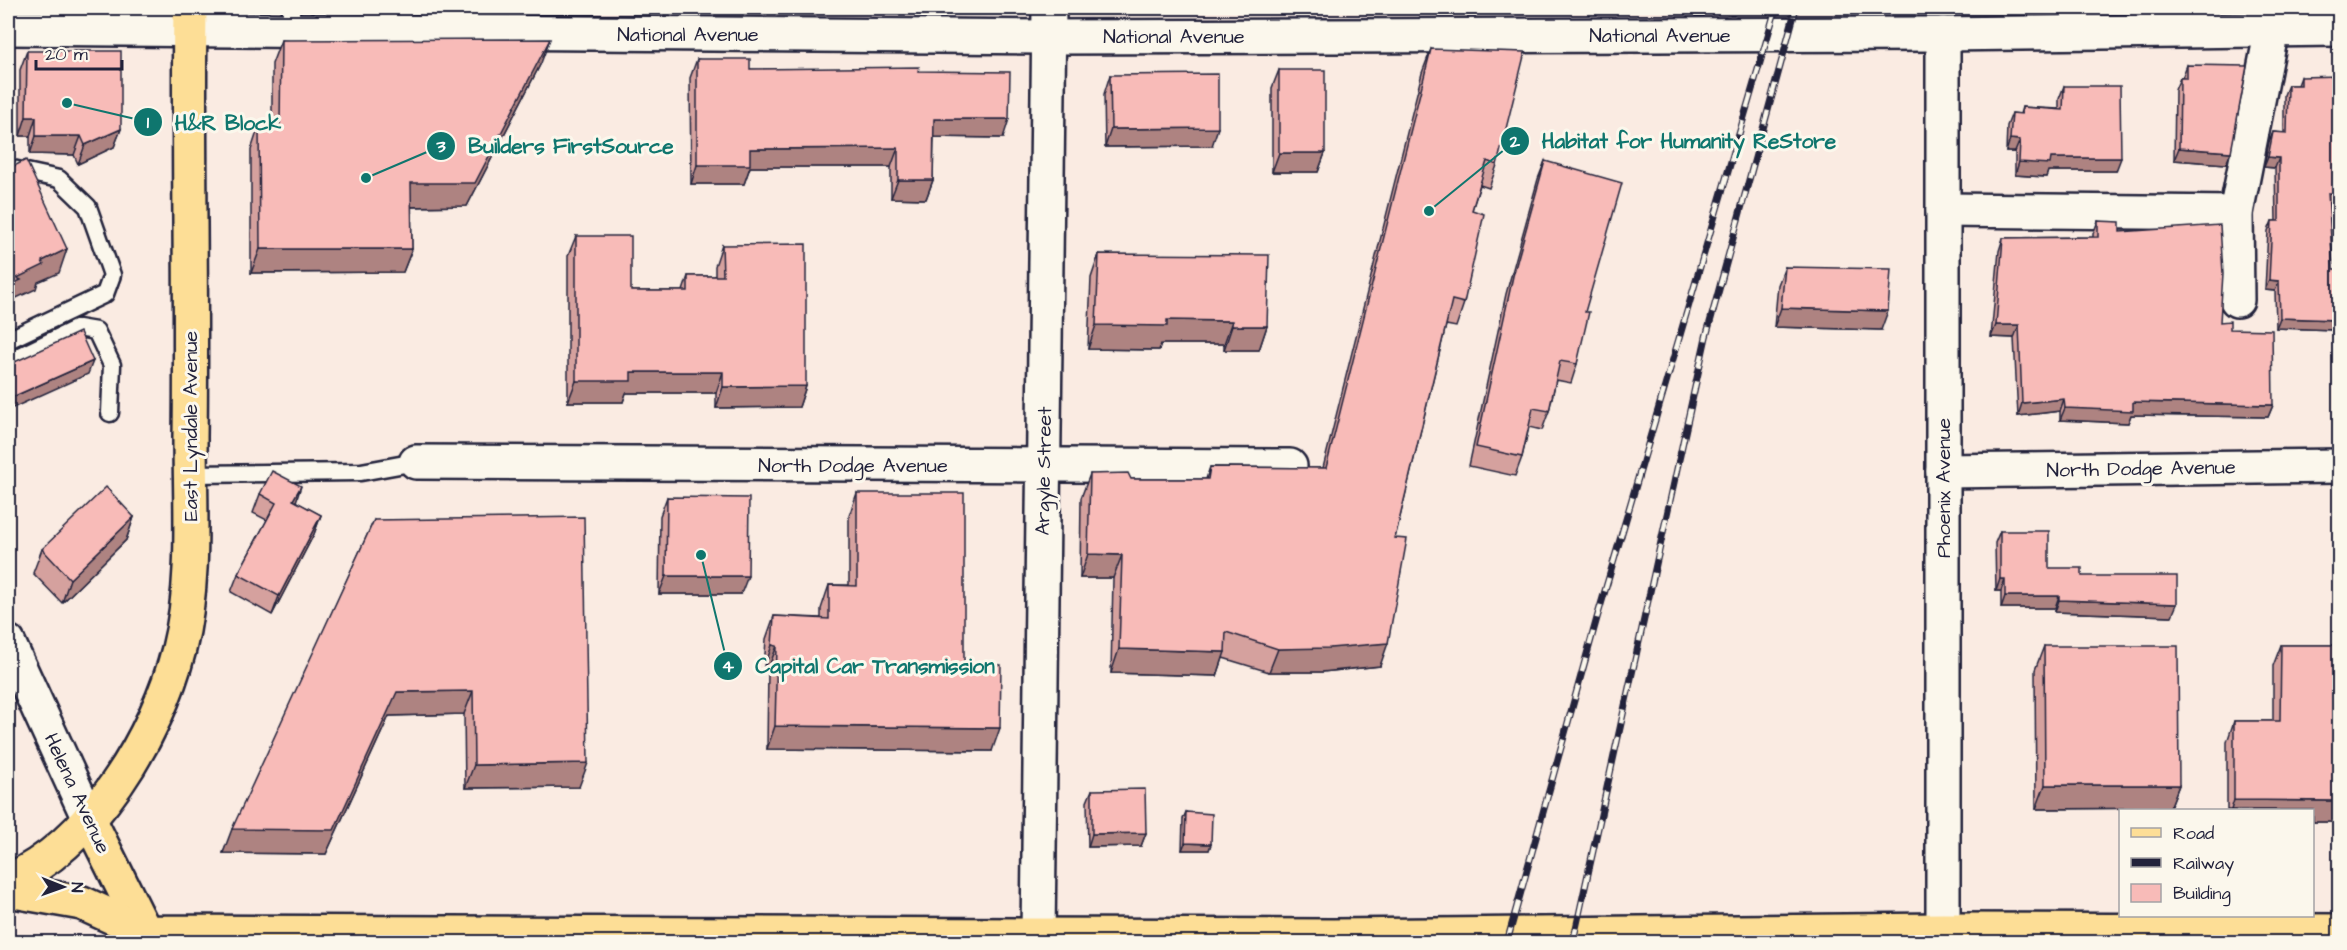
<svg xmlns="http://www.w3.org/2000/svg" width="2347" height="950" viewBox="0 0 2347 950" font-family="'Architects Daughter',sans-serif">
<rect width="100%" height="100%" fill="#faebe2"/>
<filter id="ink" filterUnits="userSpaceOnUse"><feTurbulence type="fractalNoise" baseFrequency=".0167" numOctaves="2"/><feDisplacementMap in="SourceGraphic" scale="12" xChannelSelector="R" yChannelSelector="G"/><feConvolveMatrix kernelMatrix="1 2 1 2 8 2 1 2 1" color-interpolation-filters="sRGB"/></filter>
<g filter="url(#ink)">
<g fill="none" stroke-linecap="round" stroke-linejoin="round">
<defs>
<g id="lane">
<polyline points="291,29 291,8"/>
<polyline points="8,168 59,179 88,207 112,275 105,294 8,340"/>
<polyline points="8,362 78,328 96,331 112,365 110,413"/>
<polyline points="190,474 361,472 416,462"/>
</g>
<g id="street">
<polyline points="8,28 1048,37 1943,34 2340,29"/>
<polyline points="1943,210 2236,213"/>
<polyline points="2237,300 2236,213 2272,29"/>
<polyline points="416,462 1290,466"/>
<polyline points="1943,471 2340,466"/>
<polyline points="1943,930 1943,34"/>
<polyline points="1038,935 1049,8"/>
</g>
<polyline id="secondary" points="8,642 89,819"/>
<g id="primary">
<polyline points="89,819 145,932"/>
<polyline points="8,890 82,903 145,932 1333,936 1943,930 2340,931"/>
</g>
<path id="highway" d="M8 881C92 844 157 736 179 649 196 581 190 507 190 437 192 294 188 151 190 8"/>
</defs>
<use href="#lane" stroke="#22223b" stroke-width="21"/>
<use href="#street" stroke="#22223b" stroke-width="38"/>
<use href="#secondary" stroke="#22223b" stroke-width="38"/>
<use href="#primary" stroke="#22223b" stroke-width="38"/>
<use href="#highway" stroke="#22223b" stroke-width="38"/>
<use href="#lane" stroke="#fbf7ec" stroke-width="16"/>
<use href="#street" stroke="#fbf7ec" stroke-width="33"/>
<use href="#secondary" stroke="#fbf7ec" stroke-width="33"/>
<use href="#primary" stroke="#fdde96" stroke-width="33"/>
<use href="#highway" stroke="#fdde96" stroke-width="33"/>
<defs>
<g id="rail">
<polyline points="1507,942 1597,618 1776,8"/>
<polyline points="1573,942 1706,337 1796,8"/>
</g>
</defs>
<use href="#rail" stroke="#22223b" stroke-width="7"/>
<use href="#rail" stroke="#fbf7ec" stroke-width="4.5" stroke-dasharray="14" stroke-linecap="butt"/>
</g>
<g fill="#d5a19e" stroke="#22223b" stroke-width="1.5">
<polygon points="281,40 541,63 467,206 411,207 412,249 403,272 251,273 251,150 259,126 272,126 272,64"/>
<polygon points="1431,49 1497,165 1489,188 1480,185 1472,210 1464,303 1456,327 1446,325 1395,538 1380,666 1322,672 1269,672 1223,658 1217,676 1111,673 1113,578 1080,578 1081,498 1090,474 1131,479 1206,479 1210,467 1323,468 1422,73"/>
<polygon points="27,51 121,129 114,147 78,164 74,155 30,154 30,136 20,136 20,70"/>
<polygon points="697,59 750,69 918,71 1003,138 934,137 933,180 926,199 891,198 891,167 750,167 744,184 691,184 690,78"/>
<polygon points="2187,65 2226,164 2174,160 2175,90 2180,78 2182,78"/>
<polygon points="1279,70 1325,153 1318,172 1272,172 1272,88"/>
<polygon points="1110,75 1212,146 1105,147 1104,94"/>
<polygon points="2301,77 2339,193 2335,203 2329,203 2335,330 2276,328 2275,291 2265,290 2268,231 2272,221 2276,221 2275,168 2264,167 2269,142 2273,132 2284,133 2284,95 2288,85 2298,85"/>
<polygon points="2064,86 2116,171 2048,171 2046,177 2015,175 2015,152 2006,152 2007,126 2012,113 2020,114 2022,107 2059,109 2059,99"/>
<polygon points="1545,161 1585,312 1577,364 1571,383 1556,380 1549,411 1542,430 1529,427 1522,457 1515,476 1469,466 1506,294 1538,179"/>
<polygon points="2098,221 2120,232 2220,322 2273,405 2268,417 2131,415 2128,423 2060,420 2060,411 2018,416 2014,338 1991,337 1999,251 2003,238 2093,237 2093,234"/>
<polygon points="576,236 631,291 683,291 688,276 715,276 715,266 722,245 806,386 799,407 716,408 716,393 626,393 623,402 568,402 568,256"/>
<polygon points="1099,254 1267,326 1259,350 1224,350 1224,344 1161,344 1159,350 1088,349 1091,278"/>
<polygon points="1785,267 1881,330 1774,327 1778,285"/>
<polygon points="857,493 964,664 992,751 767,749 768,669 764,669 766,639 774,616 821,618 821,609 829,585 849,585 849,516"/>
<polygon points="260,494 296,502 321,515 314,534 272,615 231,592 238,574 267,520 253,513"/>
<polygon points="667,497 741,594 659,594 660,516"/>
<polygon points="134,517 126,540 62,603 33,573 42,549"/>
<polygon points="374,520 579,787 465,788 464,714 389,716 326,854 223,853"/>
<polygon points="2000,531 2049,568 2082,576 2172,616 2055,612 2055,608 2001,608 2001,591 1996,591 1995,543"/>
<polygon points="2281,645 2340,645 2340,822 2313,822 2313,810 2227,810 2227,742 2234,721 2273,721 2273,666"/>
<polygon points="2044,646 2179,785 2170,808 2036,809 2035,670"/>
<polygon points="1092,790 1146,833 1141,846 1088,847 1087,802"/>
<polygon points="1186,812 1211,844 1209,850 1182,850 1183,819"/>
</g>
<g fill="#ae8381" stroke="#22223b" stroke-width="1.5">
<polygon points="550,39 541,63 467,206 403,207 411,183"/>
<polygon points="26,117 36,117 30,136 20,136"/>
<polygon points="934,119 1009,119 1003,138 927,137"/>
<polygon points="1218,128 1212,146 1105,147 1111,129"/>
<polygon points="121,129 114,147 78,164 85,145"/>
<polygon points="36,136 81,136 74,155 30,154"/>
<polygon points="2010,139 2020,140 2015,152 2006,152"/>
<polygon points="898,148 891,167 750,167 744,184 691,184 697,165 750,149"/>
<polygon points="2179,148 2231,152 2226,164 2174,160"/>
<polygon points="1279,153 1325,153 1318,172 1272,172"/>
<polygon points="2268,157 2279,158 2275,168 2264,167"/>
<polygon points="2051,158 2121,158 2116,171 2048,171 2046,177 2015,175 2019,162"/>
<polygon points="898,180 933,180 926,199 891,198"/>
<polygon points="2328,193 2339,193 2335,203 2324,203"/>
<polygon points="67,249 59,273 38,282 36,289 14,299 12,304 8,306 8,286 17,278 42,261"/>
<polygon points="260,249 412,249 403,272 251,273"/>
<polygon points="2269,280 2279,281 2275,291 2265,290"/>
<polygon points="1781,308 1888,311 1881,330 1774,327"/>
<polygon points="2280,318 2338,320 2335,330 2276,328"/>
<polygon points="1167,320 1232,321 1224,344 1161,344 1159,350 1088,349 1096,325"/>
<polygon points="1996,325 2019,325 2014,338 1991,337"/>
<polygon points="1232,326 1267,326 1259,350 1224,350"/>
<polygon points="93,361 88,374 8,410 8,399"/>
<polygon points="631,372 723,372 716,393 626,393 623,402 568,402 576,381"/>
<polygon points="806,386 799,407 716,408 723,387"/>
<polygon points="2064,399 2060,411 2018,416 2022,403"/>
<polygon points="2133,402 2273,405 2268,417 2131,415 2128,423 2060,420 2065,408"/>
<polygon points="301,486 295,505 293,500"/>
<polygon points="321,515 314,534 272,615 279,596"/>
<polygon points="134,517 126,540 62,603 70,579"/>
<polygon points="1088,554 1122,555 1113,578 1080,578"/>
<polygon points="666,576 748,576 741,594 659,594"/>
<polygon points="2000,579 2005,579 2001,591 1996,591"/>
<polygon points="2005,596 2059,596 2055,608 2001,608"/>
<polygon points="2059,600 2177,604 2172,616 2055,612"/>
<polygon points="1388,643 1380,666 1322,672 1269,672 1278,649"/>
<polygon points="772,645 777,646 768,669 764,669"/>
<polygon points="1119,649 1225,652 1217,676 1111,673"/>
<polygon points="473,691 464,714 389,716 326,854 223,853 232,829 397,692"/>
<polygon points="775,726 1000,728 992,751 767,749"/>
<polygon points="588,763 579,787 465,788 474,765"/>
<polygon points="2045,785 2179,785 2170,808 2036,809"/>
<polygon points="2234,800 2340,801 2340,822 2313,822 2313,810 2231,810"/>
<polygon points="1146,833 1141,846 1088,847 1092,834"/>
<polygon points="1185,843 1211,844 1209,850 1182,850"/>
</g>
<g fill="#f8bbb8" stroke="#22223b" stroke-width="1.5">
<polygon points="550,39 475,183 411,183 412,249 260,249 259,126 280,126 281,40"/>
<polygon points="1431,49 1525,52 1497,165 1487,161 1472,210 1484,214 1464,303 1452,300 1395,538 1407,539 1388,643 1330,648 1278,649 1226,632 1225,652 1119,649 1122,555 1088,554 1090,474 1128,473 1131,479 1208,479 1210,467 1326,468"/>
<polygon points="27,51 121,51 121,129 85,145 81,136 36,136 36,117 26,117"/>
<polygon points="697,59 750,59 750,69 919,67 918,71 1010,72 1009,119 934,119 933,180 898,180 898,148 750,149 750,165 697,165"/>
<polygon points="2187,65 2247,66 2231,152 2179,148 2180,78 2187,78"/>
<rect x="1279" y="70" width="46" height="83"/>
<polygon points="1218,74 1218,128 1111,129 1110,75"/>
<polygon points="2340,76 2340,184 2339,193 2328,193 2333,269 2340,269 2340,310 2338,320 2280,318 2279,281 2269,280 2272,221 2279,221 2279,158 2268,157 2273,132 2287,133 2288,85 2301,85 2301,77"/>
<polygon points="2064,86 2120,86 2121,158 2051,158 2050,164 2019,162 2020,140 2010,139 2012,113 2022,114 2022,107 2063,110"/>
<polygon points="26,160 67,249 42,261 44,265 17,278 21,280 8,286 8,169"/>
<polygon points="1545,161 1622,183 1585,312 1589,312 1577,364 1560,361 1549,411 1533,408 1522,457 1476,447 1513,276"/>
<polygon points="2098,221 2120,222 2120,232 2220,225 2223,273 2220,322 2230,321 2230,329 2272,330 2273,405 2133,402 2133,411 2065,408 2064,399 2022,403 2019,325 1996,325 2003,238 2098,237"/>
<polygon points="576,236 631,236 631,291 688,291 688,276 723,276 722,245 806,244 806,386 723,387 723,372 631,372 631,381 576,381"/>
<polygon points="1099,254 1269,255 1267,326 1232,326 1232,321 1167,320 1167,326 1096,325"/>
<polygon points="1785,267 1891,269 1888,311 1781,308"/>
<polygon points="80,332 93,361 8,399 8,365"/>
<polygon points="272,471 301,486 293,500 321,515 279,596 238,574 276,503 260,494"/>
<polygon points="106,487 134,517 70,579 42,549"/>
<polygon points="857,493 964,493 964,664 1001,665 1000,728 775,726 777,646 772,645 774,616 829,619 829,585 857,586"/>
<polygon points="667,497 749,498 748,576 666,576"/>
<polygon points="584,517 588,763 474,765 473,691 397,692 334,830 232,829 374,520"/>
<polygon points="2000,531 2049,531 2049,568 2082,568 2082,576 2177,576 2177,604 2059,600 2059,596 2005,596 2005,579 2000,579"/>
<polygon points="2281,645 2340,645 2340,801 2234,800 2234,721 2280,721"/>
<polygon points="2044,646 2178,646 2179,785 2045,785"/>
<polygon points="1145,789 1146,833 1092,834 1092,790"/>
<polygon points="1186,812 1212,814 1211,844 1185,843"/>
</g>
</g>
<g text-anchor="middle" stroke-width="6" stroke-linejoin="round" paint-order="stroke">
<g font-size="20" fill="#22223b" stroke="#fbf7ec">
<text x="688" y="41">National Avenue</text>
<text x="1660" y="42">National Avenue</text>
<text x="1174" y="43">National Avenue</text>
<text transform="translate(190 426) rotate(-90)" y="7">East Lyndale Avenue</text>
<text x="853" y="472">North Dodge Avenue</text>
<text transform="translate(2141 468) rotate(-1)" y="7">North Dodge Avenue</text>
<text transform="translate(1043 471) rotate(-89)" y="7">Argyle Street</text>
<text transform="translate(1943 488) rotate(-90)" y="7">Phoenix Avenue</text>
<text transform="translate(78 793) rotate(65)" y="7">Helena Avenue</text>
</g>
</g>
<path fill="none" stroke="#0f766e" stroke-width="2" d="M67 103L148 122M1429 211L1515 141M366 178L441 146M701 555L728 666"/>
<g fill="#0f766e" stroke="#fbf7ec" stroke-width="2">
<circle cx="67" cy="103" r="6"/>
<circle cx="1429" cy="211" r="6"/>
<circle cx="366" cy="178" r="6"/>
<circle cx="701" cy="555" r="6"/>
<circle cx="148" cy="122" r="15"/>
<circle cx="1515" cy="141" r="15"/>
<circle cx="441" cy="146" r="15"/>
<circle cx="728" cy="666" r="15"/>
</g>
<g font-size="18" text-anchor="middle" font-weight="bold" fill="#fff">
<text x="148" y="128">1</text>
<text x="1515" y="147">2</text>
<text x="441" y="152">3</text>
<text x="728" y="672">4</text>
</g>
<g font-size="21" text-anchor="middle" font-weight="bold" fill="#0f766e" stroke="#fbf7ec" stroke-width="6" stroke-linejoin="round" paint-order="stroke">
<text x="228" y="130">H&amp;R Block</text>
<text x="1689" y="148">Habitat for Humanity ReStore</text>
<text x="571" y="153">Builders FirstSource</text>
<text x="875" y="673">Capital Car Transmission</text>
</g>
<rect width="2347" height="950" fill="none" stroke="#fbf7ec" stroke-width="30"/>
<rect x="15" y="15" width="2317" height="920" fill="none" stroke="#22223b" stroke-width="2" filter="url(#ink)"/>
<rect x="2119" y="809" width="195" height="108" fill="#fbf7ec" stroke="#a4a2a5" stroke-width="1.5"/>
<rect x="2131" y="828" width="30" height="9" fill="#fdde96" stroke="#a4a2a5" stroke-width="1.5"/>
<text x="2173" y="839" font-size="18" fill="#22223b">Road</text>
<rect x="2131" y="858" width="30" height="9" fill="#22223b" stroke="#a4a2a5" stroke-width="1.5"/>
<text x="2173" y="869" font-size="18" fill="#22223b">Railway</text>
<rect x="2131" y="884" width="30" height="18" fill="#f8bbb8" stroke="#a4a2a5" stroke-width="1.5"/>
<text x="2173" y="899" font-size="18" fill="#22223b">Building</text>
<g transform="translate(63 887) rotate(91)" stroke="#fbf7ec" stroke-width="4.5" paint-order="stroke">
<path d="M0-4.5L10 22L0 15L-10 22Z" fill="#22223b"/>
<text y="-9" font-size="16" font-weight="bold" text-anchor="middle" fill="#22223b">N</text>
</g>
<path d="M36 60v9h86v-9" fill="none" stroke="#22223b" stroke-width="3"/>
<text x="45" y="60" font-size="18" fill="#22223b" stroke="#fbf7ec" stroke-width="4.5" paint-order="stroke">20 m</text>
</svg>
